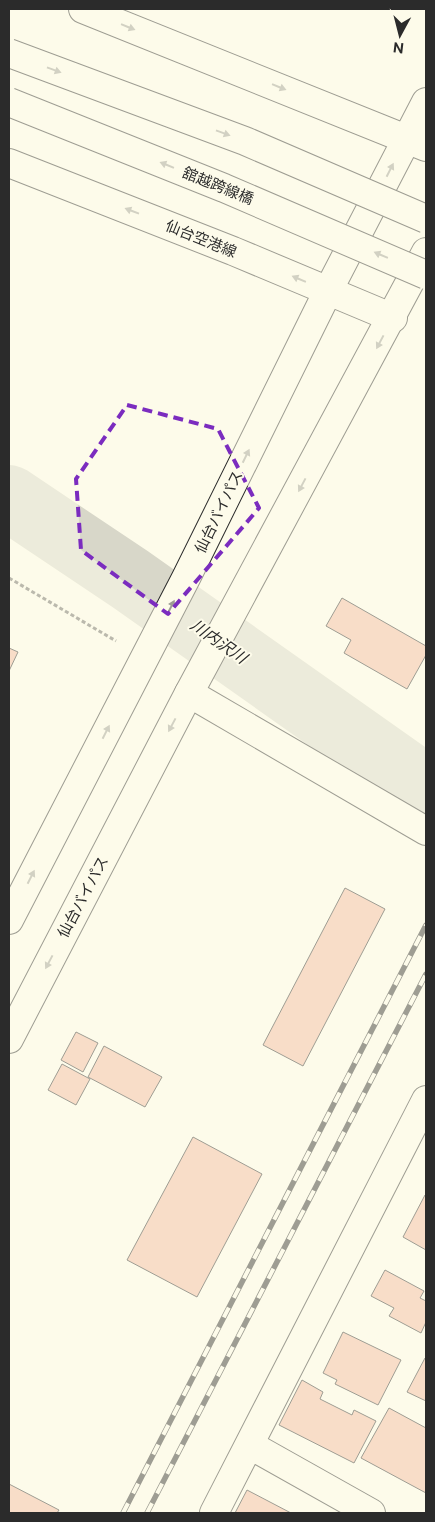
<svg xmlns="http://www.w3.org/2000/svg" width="435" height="1522" viewBox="0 0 435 1522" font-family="'Public Sans','Noto Sans JP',sans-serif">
<rect width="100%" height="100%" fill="#fdfbea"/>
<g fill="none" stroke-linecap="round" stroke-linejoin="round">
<polyline stroke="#d8d7c9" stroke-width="66" points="9,498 130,579 426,788"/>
</g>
<g fill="#f2b8a0" stroke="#2b2b2b">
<polygon points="342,598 426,646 426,655 407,689 344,653 351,640 326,626"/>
<polygon points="9,648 18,652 9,671"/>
<polygon points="345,888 385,909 303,1066 263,1045"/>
<polygon points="76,1032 98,1043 83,1072 61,1060"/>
<polygon points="104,1046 162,1077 145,1107 88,1077"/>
<polygon points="62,1064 90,1079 76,1105 48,1090"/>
<polygon points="193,1137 262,1174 197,1297 127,1260"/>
<polygon points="425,1195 426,1196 426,1250 403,1237"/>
<polygon points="385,1270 424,1291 420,1298 426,1301 426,1322 421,1333 389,1316 394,1308 371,1296"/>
<polygon points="343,1332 401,1360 378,1405 335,1384 337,1380 323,1373"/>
<polygon points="425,1358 426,1358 426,1401 407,1392"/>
<polygon points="302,1380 323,1392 320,1399 352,1415 354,1410 376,1421 354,1463 279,1425"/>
<polygon points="389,1408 426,1428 426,1493 361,1458"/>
<polygon points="9,1484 59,1510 57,1513 9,1513"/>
<polygon points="247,1490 291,1513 235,1513"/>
</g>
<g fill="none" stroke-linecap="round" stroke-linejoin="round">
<defs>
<g id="minor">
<polyline points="189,693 426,831"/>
<polyline points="250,1445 371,1513"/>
<polyline points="214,1513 426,1100"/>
</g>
<g id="major">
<polyline points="83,9 426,147"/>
<polyline points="9,163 233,251 393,318"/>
</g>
<g id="highway">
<polyline points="9,920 186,578 328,291 426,102"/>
<polyline points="9,1039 189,693 426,252"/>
</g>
</defs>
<use href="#minor" stroke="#2b2b2b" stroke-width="30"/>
<use href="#major" stroke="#2b2b2b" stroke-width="30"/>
<use href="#highway" stroke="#2b2b2b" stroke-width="30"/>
<polyline stroke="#6a6964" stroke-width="3" stroke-dasharray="4 2.5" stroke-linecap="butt" points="9,578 116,641"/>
<use href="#minor" stroke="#fdfbea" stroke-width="28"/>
<use href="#major" stroke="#fdfbea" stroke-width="28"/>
<use href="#highway" stroke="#fdfbea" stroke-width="28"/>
<defs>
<g id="rail">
<polyline points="123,1513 426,925"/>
<polyline points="147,1513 426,974"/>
</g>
</defs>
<use href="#rail" stroke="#2b2b2b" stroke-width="5.5"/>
<use href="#rail" stroke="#fdfbea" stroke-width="4" stroke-dasharray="11" stroke-linecap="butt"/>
<defs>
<g id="major-bridge">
<polyline points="9,53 245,141 426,219"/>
<polyline points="9,102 224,188 426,275"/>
</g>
</defs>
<use href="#major-bridge" stroke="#2b2b2b" stroke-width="30" stroke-linecap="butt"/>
<use href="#major-bridge" stroke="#fdfbea" stroke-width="28"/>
</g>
<defs><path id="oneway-solid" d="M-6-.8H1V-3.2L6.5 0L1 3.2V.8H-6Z" transform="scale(1.25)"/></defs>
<g fill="#9e9d94">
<use href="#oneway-solid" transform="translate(128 27) rotate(22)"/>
<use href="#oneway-solid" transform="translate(54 70) rotate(20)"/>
<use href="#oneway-solid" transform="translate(279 87) rotate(22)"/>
<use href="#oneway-solid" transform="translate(223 133) rotate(20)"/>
<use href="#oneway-solid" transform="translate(167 165) rotate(-158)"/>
<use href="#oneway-solid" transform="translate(390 170) rotate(-63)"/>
<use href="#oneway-solid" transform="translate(132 211) rotate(-159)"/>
<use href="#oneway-solid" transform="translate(381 255) rotate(-157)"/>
<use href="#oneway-solid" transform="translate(299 279) rotate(-157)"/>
<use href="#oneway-solid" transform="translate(380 342) rotate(118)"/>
<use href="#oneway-solid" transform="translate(246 456) rotate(-64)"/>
<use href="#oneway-solid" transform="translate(302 485) rotate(118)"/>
<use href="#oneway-solid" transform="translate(171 607) rotate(-63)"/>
<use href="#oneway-solid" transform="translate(172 725) rotate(118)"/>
<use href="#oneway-solid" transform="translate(106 732) rotate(-63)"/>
<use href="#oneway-solid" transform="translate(31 877) rotate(-63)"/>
<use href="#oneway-solid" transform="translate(49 962) rotate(118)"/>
</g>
<path d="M0 0H435V1522H0ZM127 405 218 429 259 508 168 614 81 550 76 479Z" fill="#fdfbea" fill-opacity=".55" fill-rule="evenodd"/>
<path fill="none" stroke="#7b2cbf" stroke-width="4" stroke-dasharray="10 6" stroke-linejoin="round" d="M127 405 218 429 259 508 168 614 81 550 76 479Z"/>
<g text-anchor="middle" stroke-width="4" stroke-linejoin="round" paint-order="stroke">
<g font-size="15" fill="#2b2b2b" stroke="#fdfbea">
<text transform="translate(218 186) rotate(22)" y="5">舘越跨線橋</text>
<text transform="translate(201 239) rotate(22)" y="5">仙台空港線</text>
<text transform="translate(219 512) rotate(-64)" y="5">仙台バイパス</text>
<text transform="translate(83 897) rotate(-62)" y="5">仙台バイパス</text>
</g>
<g font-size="16" font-style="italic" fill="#2b2b2b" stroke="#fdfbea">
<text transform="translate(219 641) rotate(35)" y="6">川内沢川</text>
</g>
</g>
<rect width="435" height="1522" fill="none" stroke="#2b2b2b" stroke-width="20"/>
<g transform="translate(400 35) rotate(187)" stroke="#fdfbea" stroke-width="4" paint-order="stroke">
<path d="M0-4L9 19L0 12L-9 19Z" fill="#2b2b2b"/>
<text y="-8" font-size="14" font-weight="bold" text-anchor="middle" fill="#2b2b2b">N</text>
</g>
</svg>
